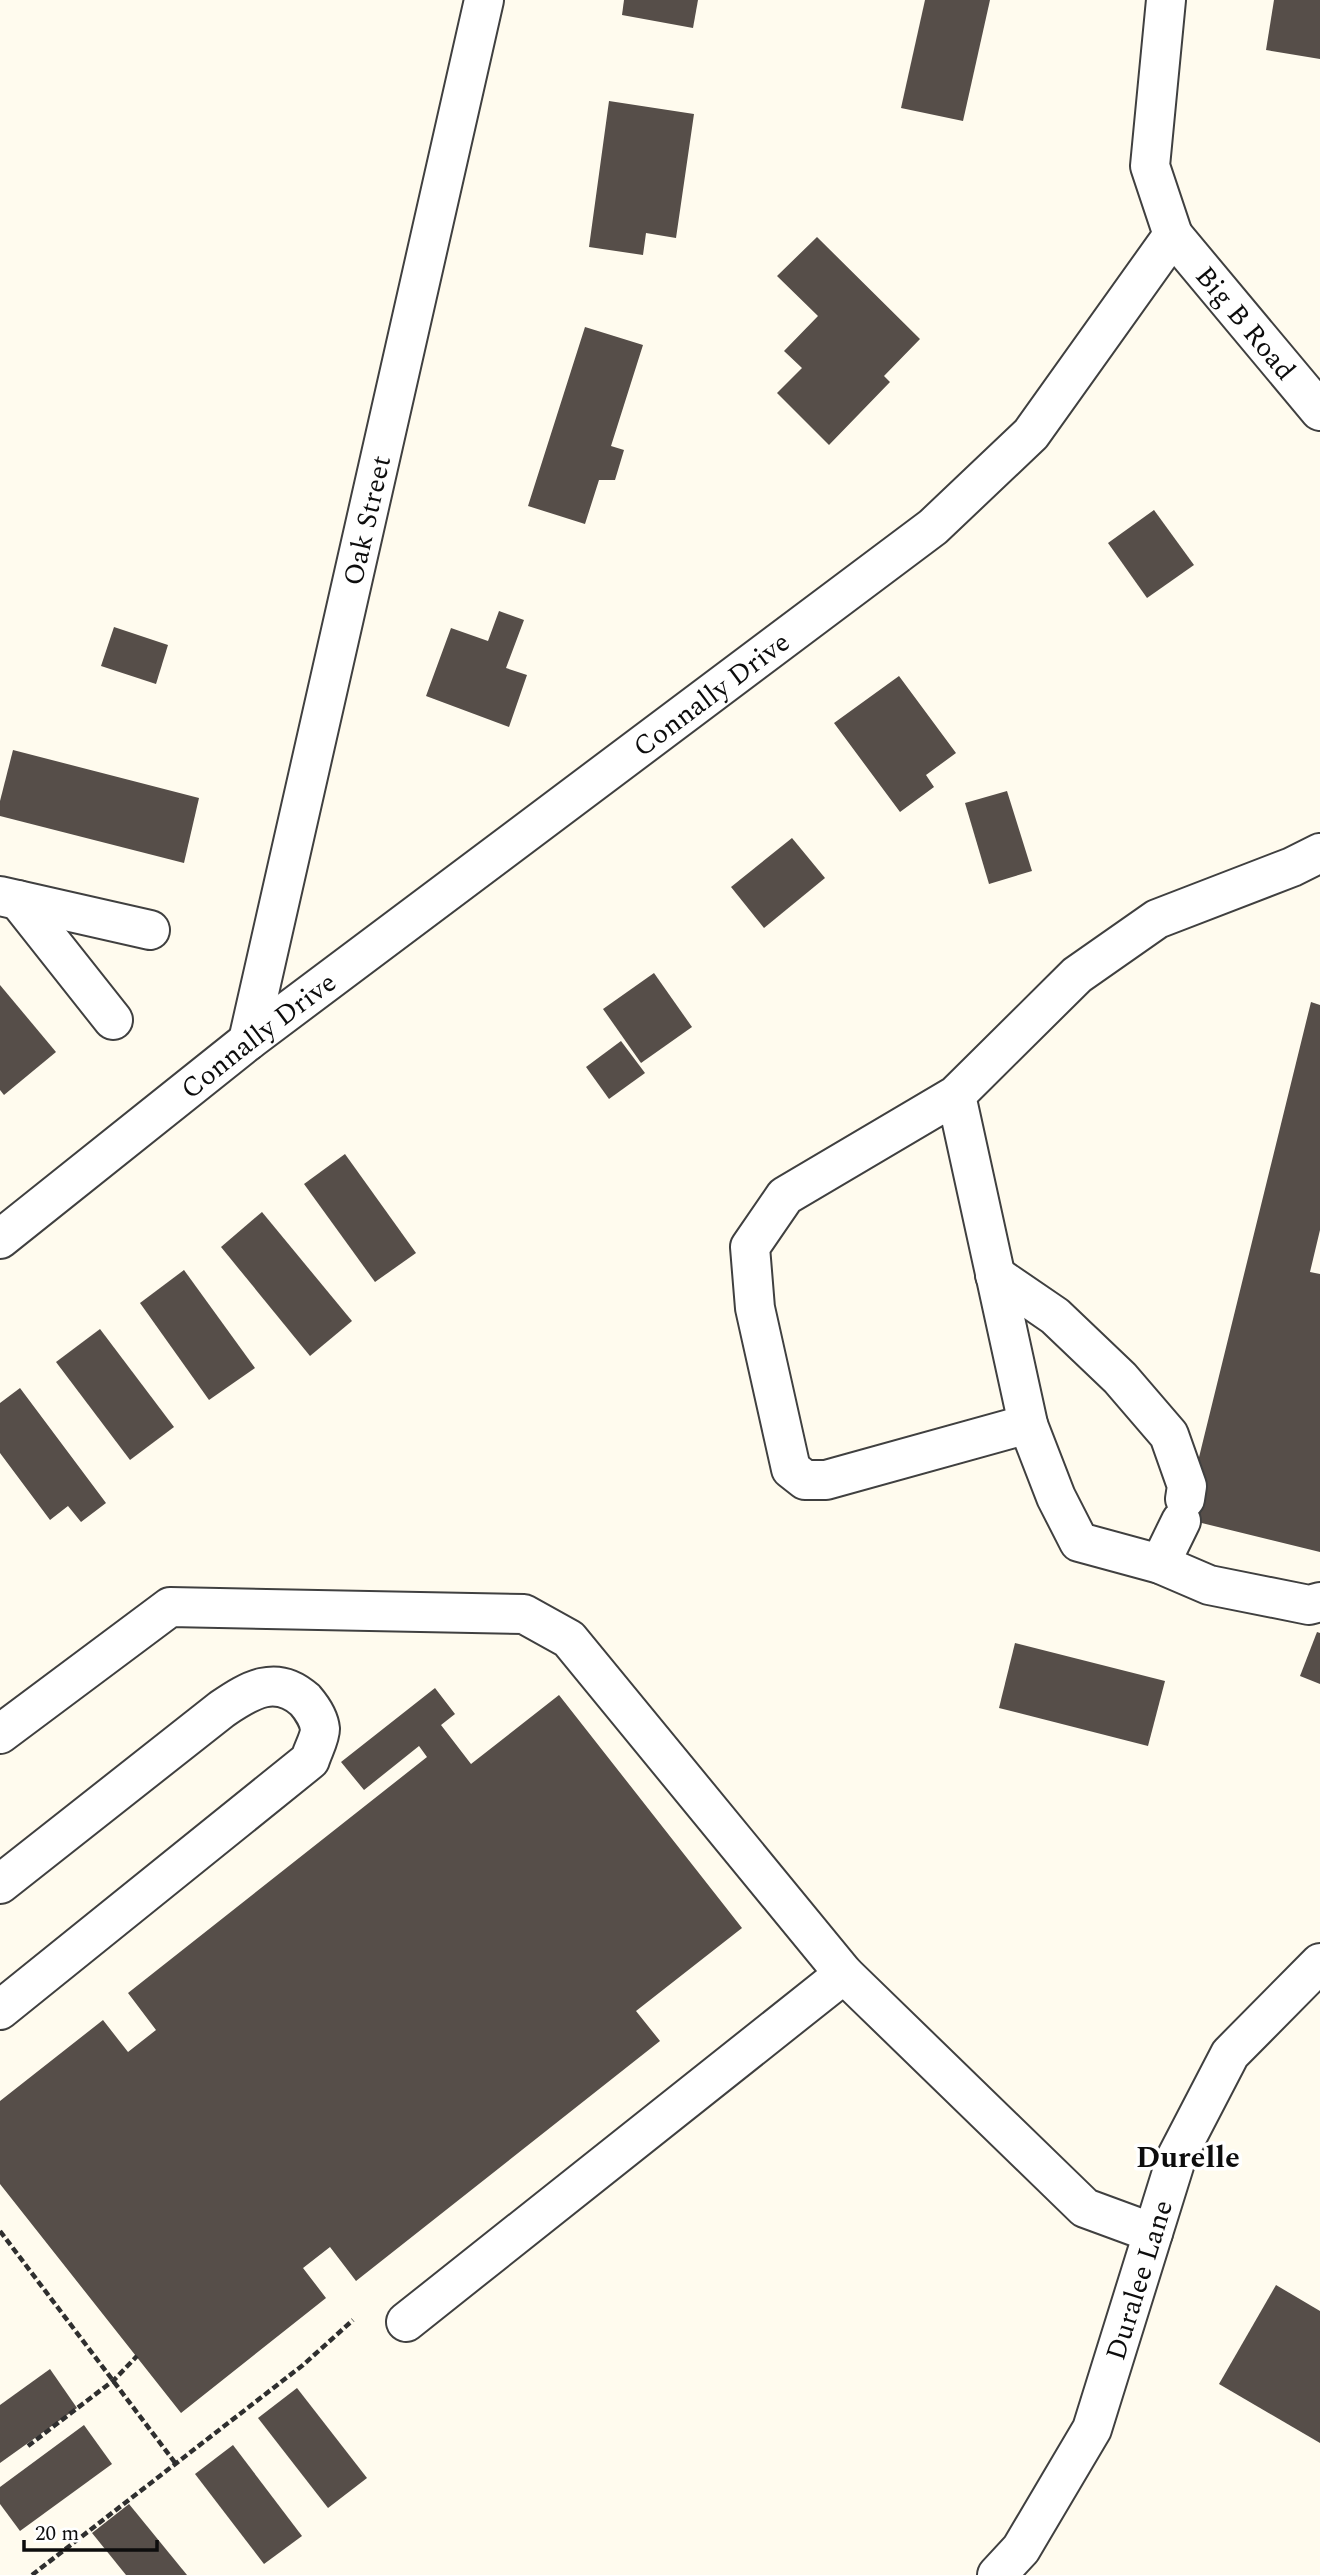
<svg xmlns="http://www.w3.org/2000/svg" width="1320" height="2575" viewBox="0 0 1320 2575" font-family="Spectral,serif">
<rect width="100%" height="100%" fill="#fffbee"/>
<g fill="#564e49">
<polygon points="624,0 698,0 693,28 622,15"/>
<polygon points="925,0 990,0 963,121 901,108"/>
<polygon points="1274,0 1320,0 1320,59 1266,50"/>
<polygon points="609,101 694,114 676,238 646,233 643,255 589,247"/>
<polygon points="817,237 920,339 884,376 890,382 829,445 777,393 802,368 784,351 818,316 777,276"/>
<polygon points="585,327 643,345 611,446 624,450 615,480 599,480 585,524 528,506"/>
<polygon points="1154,510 1194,565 1147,598 1108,543"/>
<polygon points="499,611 524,620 506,668 527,675 509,727 426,696 451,628 488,641"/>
<polygon points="114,627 168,645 156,684 101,666"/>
<polygon points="899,676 956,753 926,775 934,787 900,812 834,723"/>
<polygon points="13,750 199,798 184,863 0,816 0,801"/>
<polygon points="1007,791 1032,871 989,884 965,803"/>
<polygon points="792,838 825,878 764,928 731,887"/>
<polygon points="654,973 692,1027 641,1063 603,1009"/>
<polygon points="0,985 56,1052 4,1095 0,1090"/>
<polygon points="1311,1002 1320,1005 1320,1230 1310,1272 1320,1274 1320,1552 1165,1514 1169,1497 1188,1502"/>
<polygon points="621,1041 645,1073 609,1099 586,1067"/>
<polygon points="345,1154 416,1253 375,1282 304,1184"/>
<polygon points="262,1212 352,1321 310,1356 221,1247"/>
<polygon points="184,1270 255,1368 209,1400 140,1303"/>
<polygon points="100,1329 174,1427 130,1460 56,1362"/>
<polygon points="20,1388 106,1503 81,1522 68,1506 50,1520 0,1453 0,1403"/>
<polygon points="1317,1632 1320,1633 1320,1684 1300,1676"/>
<polygon points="1015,1643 1165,1681 1148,1746 999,1708"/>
<polygon points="435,1688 455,1714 441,1725 471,1764 559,1695 742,1928 636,2011 660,2041 356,2281 330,2247 303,2268 326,2298 181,2413 0,2184 0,2101 103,2020 128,2052 156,2030 128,1993 427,1757 419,1746 364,1790 341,1762"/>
<polygon points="1276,2285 1320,2311 1320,2443 1219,2384"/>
<polygon points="50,2369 77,2408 0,2463 0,2405"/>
<polygon points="297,2388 367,2478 328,2508 258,2418"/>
<polygon points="84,2425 112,2464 20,2531 0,2504 0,2487"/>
<polygon points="233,2445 302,2536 264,2564 195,2474"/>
<polygon points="129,2504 187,2575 126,2575 92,2533"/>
</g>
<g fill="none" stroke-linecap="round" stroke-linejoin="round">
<defs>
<g id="minor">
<path id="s1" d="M1173 235 1320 411"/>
<polyline points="0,896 150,930"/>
<polyline points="18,900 113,1020"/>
<path id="s2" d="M248 1041 484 0"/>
<polyline points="956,1095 1028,1424 826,1480 805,1480 791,1469 755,1308 750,1247 785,1196 956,1095 1077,975 1157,919 1292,867 1320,853"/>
<path id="s3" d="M0 1239 248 1041 933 527 1031 434 1173 235 1150 166 1166 0"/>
<polyline points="995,1275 1055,1316 1120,1378 1169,1435 1187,1486 1185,1499"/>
<polyline points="1027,1422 1056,1497 1079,1542 1160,1564 1209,1585 1309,1605 1320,1602"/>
<polyline points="1160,1564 1181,1521"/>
<polyline points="0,1734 170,1607 524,1614 569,1639 844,1974 1085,2208 1153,2233"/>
<path d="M0 1884 222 1709C250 1690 276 1674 305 1700 311 1707 319 1719 320 1729 320 1738 312 1752 310 1760L0 2010"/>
<polyline points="406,2322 844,1974"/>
<path id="s4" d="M997 2575 1021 2549 1092 2429 1177 2156 1230 2054 1320 1963"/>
</g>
</defs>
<use href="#minor" stroke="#404040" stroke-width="42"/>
<g stroke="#2f2f2f" stroke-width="4.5" stroke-dasharray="7 3.5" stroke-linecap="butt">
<polyline points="0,2231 176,2464"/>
<polyline points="28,2446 114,2380 137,2356"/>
<polyline points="32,2575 303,2365 353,2320"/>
</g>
<use href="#minor" stroke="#fff" stroke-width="38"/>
</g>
<g text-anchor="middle" stroke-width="7" stroke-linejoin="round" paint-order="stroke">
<g font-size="28" fill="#0d0d0d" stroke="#fff">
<text dy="10" stroke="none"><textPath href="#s1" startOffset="114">Big B Road</textPath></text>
<text dy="10" stroke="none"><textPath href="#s2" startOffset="534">Oak Street</textPath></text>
<text dy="10" stroke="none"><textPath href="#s3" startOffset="896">Connally Drive</textPath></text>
<text dy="10" stroke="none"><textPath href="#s3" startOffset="329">Connally Drive</textPath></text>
<text dy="10" stroke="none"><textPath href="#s4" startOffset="331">Duralee Lane</textPath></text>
</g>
<g font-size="30" font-weight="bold" fill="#0d0d0d" stroke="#fff">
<text x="1188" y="2167">Durelle</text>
</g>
</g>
<path d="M24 2540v10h133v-10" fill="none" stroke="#0d0d0d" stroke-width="3.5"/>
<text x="35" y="2540" font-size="21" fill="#0d0d0d" stroke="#ffffff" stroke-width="5" paint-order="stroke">20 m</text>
</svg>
